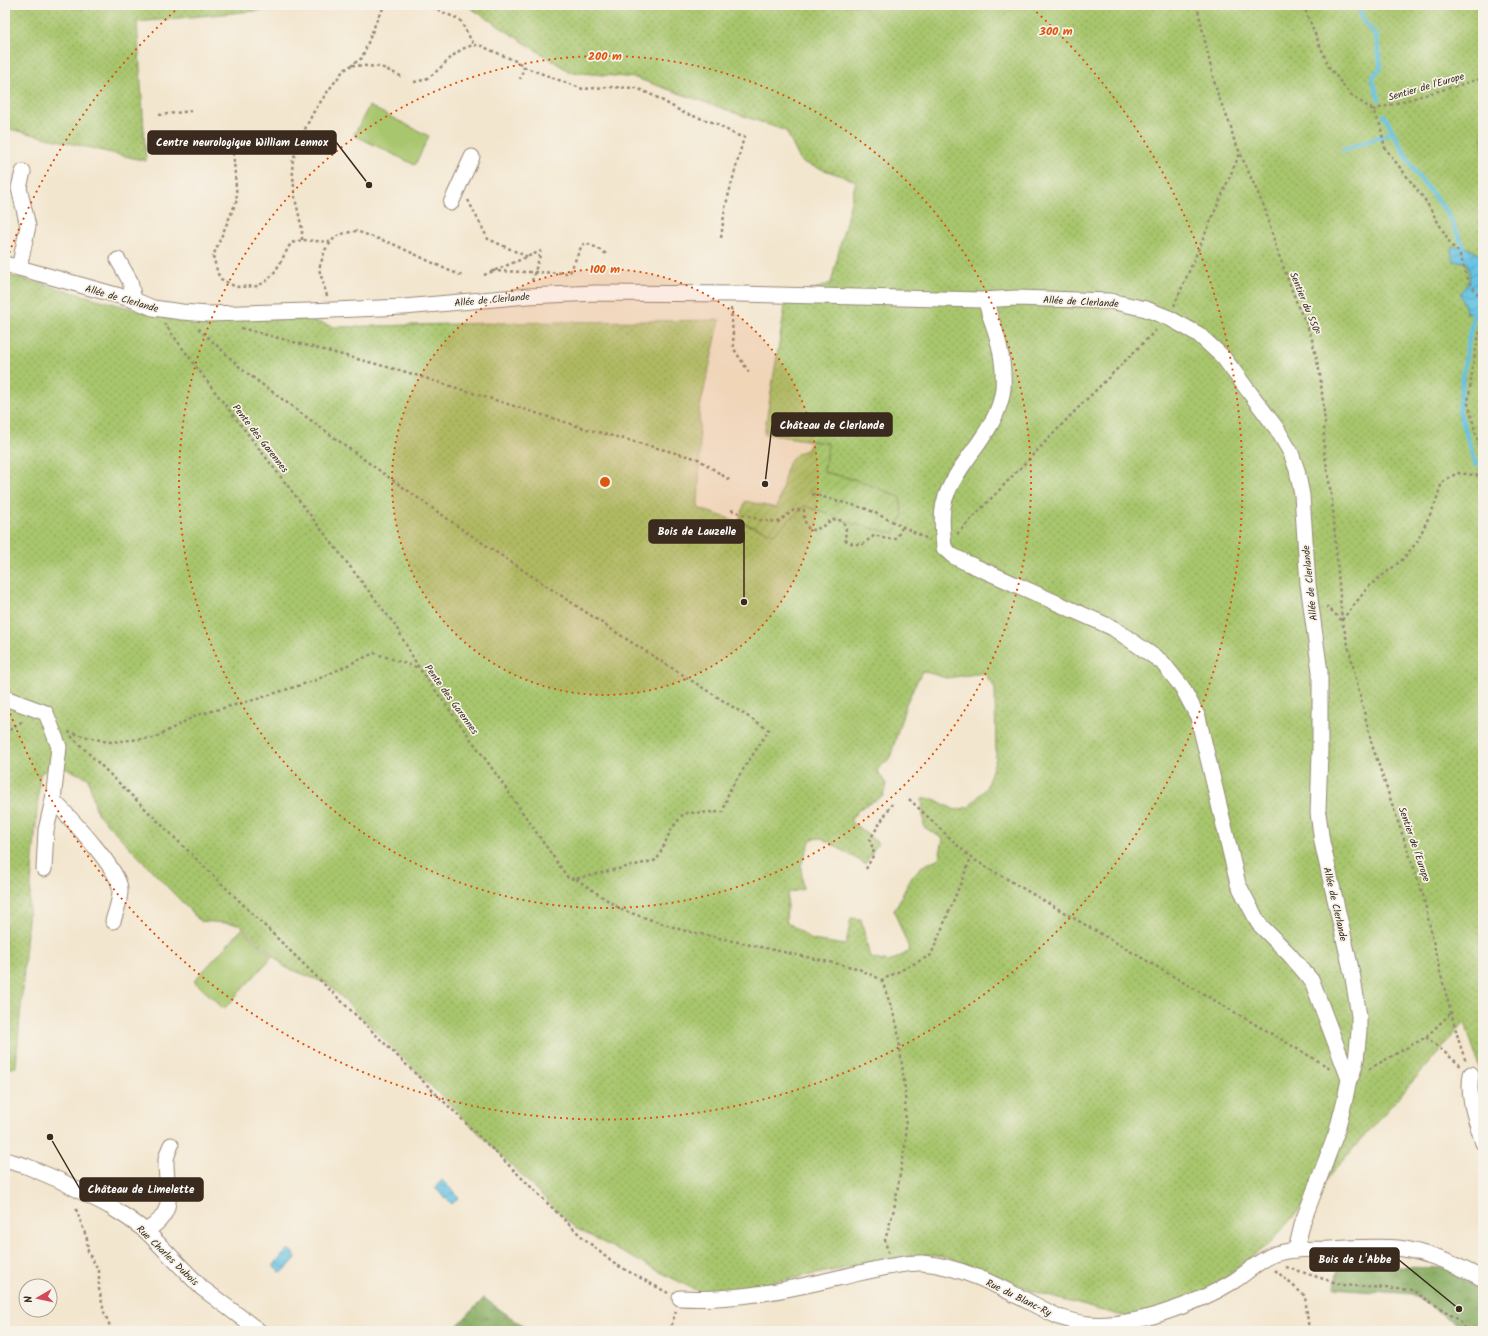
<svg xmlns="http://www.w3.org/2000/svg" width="1488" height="1336" viewBox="0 0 1488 1336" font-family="Kalam,sans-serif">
<defs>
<pattern id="grass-dots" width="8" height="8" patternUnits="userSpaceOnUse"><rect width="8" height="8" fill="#a8c66d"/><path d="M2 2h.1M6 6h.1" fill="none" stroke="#8aa159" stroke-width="1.8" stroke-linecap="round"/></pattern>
<pattern id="forest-crowns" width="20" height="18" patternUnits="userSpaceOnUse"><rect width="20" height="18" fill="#86ab60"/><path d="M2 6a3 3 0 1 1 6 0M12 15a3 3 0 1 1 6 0" fill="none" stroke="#6f8b4f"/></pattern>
<pattern id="garden-furrows" width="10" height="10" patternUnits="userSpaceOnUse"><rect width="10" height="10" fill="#a8c66d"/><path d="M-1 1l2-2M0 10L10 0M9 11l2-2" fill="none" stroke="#8aa159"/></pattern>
<pattern id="water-waves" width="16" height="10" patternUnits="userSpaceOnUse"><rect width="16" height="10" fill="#65c2e3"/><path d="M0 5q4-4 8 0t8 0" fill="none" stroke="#549eb7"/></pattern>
</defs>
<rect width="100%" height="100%" fill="#f7f3e8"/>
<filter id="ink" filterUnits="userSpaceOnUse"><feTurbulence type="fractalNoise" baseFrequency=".025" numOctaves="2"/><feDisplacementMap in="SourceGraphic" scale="8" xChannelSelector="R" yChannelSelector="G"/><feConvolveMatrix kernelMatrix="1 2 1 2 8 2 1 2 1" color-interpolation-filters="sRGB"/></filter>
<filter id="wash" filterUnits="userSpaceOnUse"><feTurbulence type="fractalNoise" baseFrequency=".012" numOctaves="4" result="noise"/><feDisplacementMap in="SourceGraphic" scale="16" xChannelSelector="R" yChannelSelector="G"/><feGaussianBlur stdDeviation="0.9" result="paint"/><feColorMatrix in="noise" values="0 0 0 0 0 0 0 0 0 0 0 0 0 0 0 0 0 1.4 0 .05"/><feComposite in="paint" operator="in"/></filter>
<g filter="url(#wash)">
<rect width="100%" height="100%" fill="#f3e6cf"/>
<g fill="url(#grass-dots)" stroke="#727846" fill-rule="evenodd">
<polygon points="5,5 319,5 137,22 146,161 5,128"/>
<path d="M466 5H1483V261L1477 253 1467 262 1471 275 1467 286 1474 313 1483 305V1080L1465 1022 1270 1243 1207 1291 1134 1319 1044 1295 950 1258 928 1255 909 1256 742 1288 701 1293 575 1228 328 984 285 967 239 924 200 921 97 813 88 778 55 764 40 774 16 1067 5 1069V274L167 318 305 319 335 327 491 323 720 320 699 412 700 461 698 508 774 534 805 506 827 513 900 497 860 481 824 472 827 443 764 434 786 301 831 283 856 181 801 162 786 131 636 78 570 72ZM922 671 946 678 984 673 995 688 996 758 986 788 969 807 955 810 934 799H922L924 827 943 839 939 858 921 867 912 876 894 911 910 951 889 962 870 958 861 919 851 918 846 945 812 940 786 921 788 893 803 889 801 865 811 839 822 838 865 864 878 843 850 821 859 809 883 796 886 784 877 770 890 758 906 704Z"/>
</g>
<g fill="url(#forest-crowns)" stroke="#606a3f">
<polygon points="1338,1266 1450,1268 1483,1294 1483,1331 1461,1331 1457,1324 1411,1294 1335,1288"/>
<polygon points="484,1298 530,1331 452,1331"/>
</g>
<polygon fill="url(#garden-furrows)" stroke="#727846" points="811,441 828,443 824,472 860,481 900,497 903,516 894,533 850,523 827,513 805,506 774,534 739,521 745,501 777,508 788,463 798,453 808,449"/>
<g fill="#a8c66d" stroke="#727846">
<polygon points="369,106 429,136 415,165 354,135"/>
<polygon points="242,929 272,957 224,1009 194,981"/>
</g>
<g fill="url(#water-waves)" stroke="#507680">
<path d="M1452 246 1466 247 1477 253 1483 261V305L1474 313H1467L1460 293C1471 281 1471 277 1467 262L1454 261 1451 252Z"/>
<polygon points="442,1180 459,1197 452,1204 435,1188"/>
<polygon points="287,1250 290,1250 295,1255 296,1258 283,1272 280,1272 274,1267 274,1265"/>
</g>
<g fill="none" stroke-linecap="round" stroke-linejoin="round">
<g stroke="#65c2e3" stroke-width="4.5">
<polyline points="1359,5 1362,19 1376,36 1381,67 1372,78 1379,99"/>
<polyline points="1384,115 1415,172 1448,214 1466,252"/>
<polyline points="1343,150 1393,132"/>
<polyline points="1475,308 1465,360 1459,410 1476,465"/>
</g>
</g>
</g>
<g filter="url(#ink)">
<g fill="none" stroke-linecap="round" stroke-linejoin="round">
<defs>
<g id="minor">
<polyline points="451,203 472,157"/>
<polyline points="118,260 130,281 134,300"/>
<polyline points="5,264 134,300 153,308 182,312 208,314 309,311 404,307 528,296 596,293 741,294 982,300 1016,298 1110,301 1146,309 1169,318 1198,334 1223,357 1277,429 1291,453 1297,470 1302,495 1308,584 1320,672 1320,751 1318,813 1322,842 1353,978 1359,1016 1359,1031 1356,1060 1352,1075 1349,1079"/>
<polyline points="19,268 28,226 19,188 23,172"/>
<path d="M986 300C988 313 994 325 997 337 1002 354 1004 372 1003 389 998 432 958 460 945 499 940 515 943 532 944 548L953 556 965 562 1113 628 1162 662 1182 687 1198 717 1238 884 1259 924 1289 954 1312 981 1349 1079 1345 1099 1336 1134 1303 1221 1296 1250"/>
<polyline points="5,698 46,713 59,747 53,800 46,830 44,869"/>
<path d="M53 800C69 817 118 868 120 888 121 899 116 911 113 921"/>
<path d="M1471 1074C1467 1099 1476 1119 1483 1143"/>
<polyline points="5,1160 26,1166 59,1180 109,1206 128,1218 146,1231 202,1288 259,1331"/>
<path d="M146 1231C180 1210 165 1191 166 1159 167 1155 169 1149 171 1145"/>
<path d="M680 1298C734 1301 786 1290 838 1278 861 1273 900 1262 922 1263 971 1267 1015 1296 1059 1317 1069 1320 1078 1323 1088 1324 1133 1328 1197 1304 1234 1281 1247 1273 1260 1259 1275 1254 1292 1249 1311 1249 1329 1249 1352 1248 1375 1246 1398 1248 1428 1252 1457 1265 1483 1279"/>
</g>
</defs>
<use href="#minor" stroke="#978876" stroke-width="17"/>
<g stroke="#978876" stroke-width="2.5" stroke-dasharray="3 3" stroke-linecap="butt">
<polyline points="427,5 460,20 474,45"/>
<polyline points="1197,5 1213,77 1219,98 1231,127 1233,137 1265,209 1277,250 1299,309 1305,320 1312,339 1320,374 1325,422 1324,432 1324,450 1332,500 1342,620 1372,745 1423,895 1440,972 1460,1045 1466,1062"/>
<polyline points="1303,5 1329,67 1351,95 1373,110 1380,125 1385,148 1425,200 1452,246 1459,252 1467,277 1471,285 1483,301"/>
<polyline points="352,65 381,67 403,77"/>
<polyline points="524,67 583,89 607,87 637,88 658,98 684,113 715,123 736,135 744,137 725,208 721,238"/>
<path d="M414 82C419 81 425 80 429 77 446 66 456 45 479 45L518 62 524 67 520 79"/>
<polyline points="1373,110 1483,78"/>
<polyline points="159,115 191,111"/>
<polyline points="233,147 237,200 213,256 218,274 221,279 236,287 258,286 268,280 276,270 291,243 302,240 330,242"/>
<polyline points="468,200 488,239 528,257"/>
<polyline points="302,240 302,229 295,198 292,164 299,141 313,113 328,91 343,71 362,58 378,17 385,5"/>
<polyline points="492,271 567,273 570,272 582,245 586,243 597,248 608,255"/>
<polyline points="484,275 541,251"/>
<polyline points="532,281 541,252"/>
<polyline points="327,296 319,269 325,250 335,237 345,233 356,231 393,244 450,271 463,276"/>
<polyline points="1174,306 1240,153"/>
<polyline points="731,308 734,349 750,374"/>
<polyline points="1483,314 1474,359 1468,403 1483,462"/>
<polyline points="164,323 203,376 395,625 419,668 489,764 568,878 575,879 657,860 672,828 684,813 723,812 729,791 769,730 614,631 466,532 366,461 244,371 198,328"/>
<polyline points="241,328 406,372 587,429 698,459 731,481"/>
<polyline points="812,494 867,509 930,540"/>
<path d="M731 510 760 520 778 522 794 510H804V520L809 530C812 530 816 530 819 528 830 523 829 517 843 521L846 528 845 540 853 544H863L875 535 886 539H896L903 526"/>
<polyline points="957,534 1076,410 1157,329"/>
<polyline points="1326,607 1328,607 1341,620"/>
<polyline points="1342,620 1369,586 1402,560 1417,542 1435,504 1442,482 1457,473 1483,476"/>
<polyline points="68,732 108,742 154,738 197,715 257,699 316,680 374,653 419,668"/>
<polyline points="5,734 19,723 24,721"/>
<polyline points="71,736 580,1235 613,1263 668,1293"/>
<polyline points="909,799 971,858 1330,1068"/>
<polyline points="866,869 874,854 870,839 892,804"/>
<polyline points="576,879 622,910 682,930 857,968 882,980 931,955 971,858"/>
<polyline points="882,980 897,1025 905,1089 906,1140 894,1209 885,1240 888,1253"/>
<polyline points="1426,1037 1461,1066"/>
<polyline points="1369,1069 1426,1037 1452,1012"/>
<polyline points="76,1209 87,1239 88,1252 99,1271 99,1289 104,1312 112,1331"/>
<polyline points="1286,1267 1343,1285 1412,1290 1459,1320 1466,1331"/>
<polyline points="1275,1270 1305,1296 1309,1331"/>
<polyline points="670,1331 676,1310"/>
</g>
<use href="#minor" stroke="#fff" stroke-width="15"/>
</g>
</g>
<circle cx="605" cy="482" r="213" fill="#df570d" fill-opacity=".12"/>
<g fill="none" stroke="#df570d" stroke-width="2" stroke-dasharray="2 4">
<circle cx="605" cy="482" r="213"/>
<circle cx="605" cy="482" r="426"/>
<path d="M5 264A638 638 0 0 1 178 8M1032 8A638 638 0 1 1 5 700"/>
</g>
<g text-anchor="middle" stroke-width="3.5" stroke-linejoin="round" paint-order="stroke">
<g font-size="10" fill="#3b2a1e" stroke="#f7f3e8">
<text transform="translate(1426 86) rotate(-16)" y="4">Sentier de l'Europe</text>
<text transform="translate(122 298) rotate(16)" y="4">Allée de Clerlande</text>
<text transform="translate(492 299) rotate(-5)" y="4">Allée de Clerlande</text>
<text transform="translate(1081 301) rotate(3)" y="4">Allée de Clerlande</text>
<text transform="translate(1306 303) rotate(68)" y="4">Sentier du 550ᵉ</text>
<text transform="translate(261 438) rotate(52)" y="4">Pente des Garennes</text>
<text transform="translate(1309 583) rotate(-96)" y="4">Allée de Clerlande</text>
<text transform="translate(452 699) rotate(54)" y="4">Pente des Garennes</text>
<text transform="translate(1415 844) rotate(71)" y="4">Sentier de l'Europe</text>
<text transform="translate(1336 904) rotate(77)" y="4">Allée de Clerlande</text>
<text transform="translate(168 1255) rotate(44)" y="4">Rue Charles Dubois</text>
<text transform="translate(1019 1297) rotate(26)" y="4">Rue du Blanc-Ry</text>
</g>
</g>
<circle cx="605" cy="482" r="6" fill="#df570d" stroke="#f7f3e8" stroke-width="2"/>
<g font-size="12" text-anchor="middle" font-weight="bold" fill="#df570d" stroke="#f7f3e8" stroke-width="3.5" stroke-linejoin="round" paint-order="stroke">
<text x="1056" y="35">300 m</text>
<text x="605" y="60">200 m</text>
<text x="605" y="273">100 m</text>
</g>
<path fill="none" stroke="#3b2a1e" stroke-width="1.5" d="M369 185L336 142M765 484L772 425M744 602L744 532M50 1137L80 1189M1459 1309L1399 1260"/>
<g fill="#3b2a1e" stroke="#f7f3e8" stroke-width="1.5">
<circle cx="369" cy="185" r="4"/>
<circle cx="765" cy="484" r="4"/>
<circle cx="744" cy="602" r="4"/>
<circle cx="50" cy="1137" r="4"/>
<circle cx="1459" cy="1309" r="4"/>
</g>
<g fill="#3b2a1e" stroke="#3b2a1e" stroke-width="1.5">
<rect x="148" y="131" width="188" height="23" rx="4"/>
<rect x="772" y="413" width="120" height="23" rx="4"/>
<rect x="649" y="520" width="95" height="23" rx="4"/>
<rect x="80" y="1178" width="123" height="23" rx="4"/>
<rect x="1310" y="1248" width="89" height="23" rx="4"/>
</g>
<g font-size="11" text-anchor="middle" font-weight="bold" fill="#fff">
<text x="242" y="146">Centre neurologique William Lennox</text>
<text x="832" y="429">Château de Clerlande</text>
<text x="697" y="535">Bois de Lauzelle</text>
<text x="141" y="1193">Château de Limelette</text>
<text x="1355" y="1263">Bois de L'Abbe</text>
</g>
<rect width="1488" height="1336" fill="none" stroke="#f7f3e8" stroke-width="20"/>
<g transform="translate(38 1298) rotate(261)"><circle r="19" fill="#f7f3e8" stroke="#aca397"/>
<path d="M0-3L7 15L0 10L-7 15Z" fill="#d1495b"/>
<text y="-6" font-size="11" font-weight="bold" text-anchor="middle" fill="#3b2a1e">N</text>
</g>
</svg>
